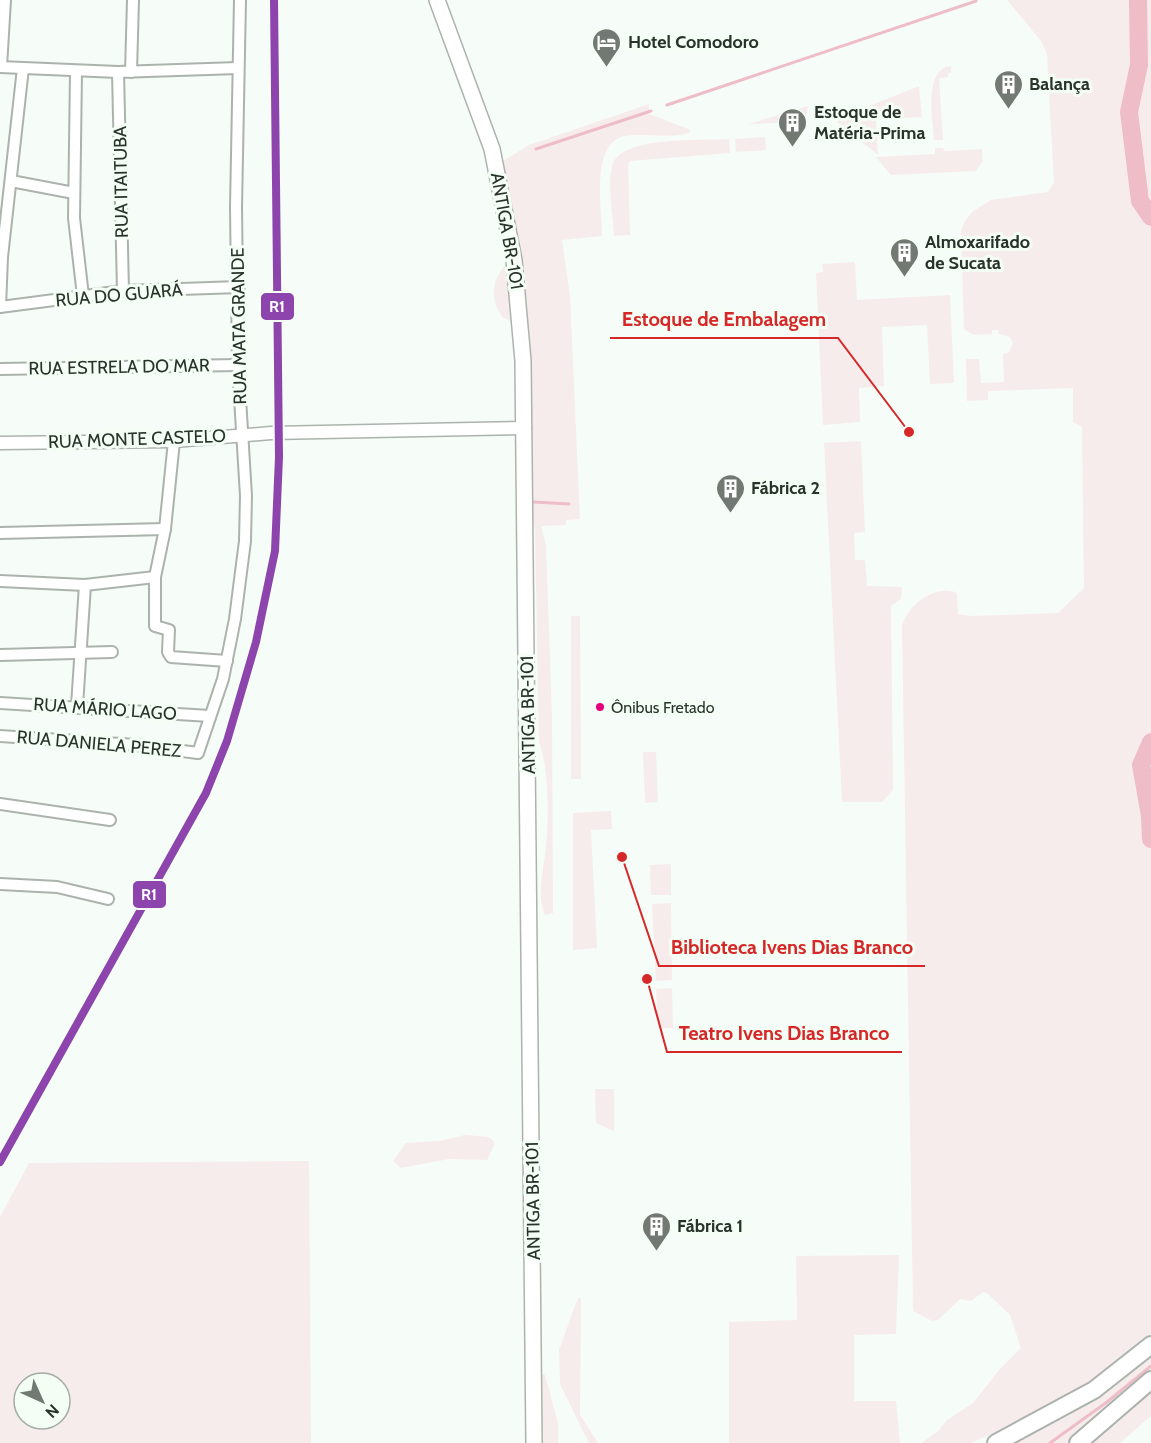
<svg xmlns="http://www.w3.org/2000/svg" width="1151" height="1443" viewBox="0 0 1151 1443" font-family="Cabin,sans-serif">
<rect width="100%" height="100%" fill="#f6fcf7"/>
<g fill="#f7ecec" fill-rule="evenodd">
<path d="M1007 0H1151V1333L1093 1381 1046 1410 971 1443H922L939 1430 947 1420 973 1403 1000 1369 1021 1348 1010 1315 987 1293 983 1292 971 1301 960 1299 938 1320 932 1321 913 1311 902 627C907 605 935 584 957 593L958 614 971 616 1058 613 1084 588 1082 427 1073 422V388L988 391V400L967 401 966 359H979L981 383 1004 382 1003 354 1009 352 1013 343 1010 337 999 334 998 330H992V334L974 335 964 329 961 230 966 220 972 212 991 200 1048 192 1054 182 1047 54 1041 41Z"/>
<path d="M951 66V73H948V77L939 78 943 140H934C933 121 923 69 951 66Z"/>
<polygon points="919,86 922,117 876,119 878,155 835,120"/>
<path d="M649 104V114L691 130 689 133C669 139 645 133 625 136 590 142 602 210 602 236L562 240 570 296 580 519 566 520V525L541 526 546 545 552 717 553 913 545 915C536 896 544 867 546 847 549 819 549 768 539 742L535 532 534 526 525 527V347L497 172 503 161 529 145Z"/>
<polygon points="808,106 805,122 749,124"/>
<polygon points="765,137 766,150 736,152 735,139"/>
<path d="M729 139 730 153 630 161 628 165 630 235 614 236C613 214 607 187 612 166 620 135 703 141 729 139Z"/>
<polygon points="935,148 943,148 944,151 982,149 982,162 976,171 891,175 876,157 935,154"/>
<polygon points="855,262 857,300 950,295 954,383 930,384 927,325 882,327 884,386 859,388 860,422 823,425 816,273 823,272 822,264"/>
<path d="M506 264 513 322 503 318C489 298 491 282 506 264Z"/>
<polygon points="861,441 865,532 854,533 855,560 865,560 867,586 902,587 901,599 891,606 893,790 882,802 842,802 824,443"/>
<polygon points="571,616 580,616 581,779 571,779"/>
<polygon points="643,752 656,752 658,802 645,803"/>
<polygon points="611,811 612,829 591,830 597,948 573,950 573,813"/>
<polygon points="671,864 671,895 651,895 650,865"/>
<polygon points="671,903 672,980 656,981 652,904"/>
<polygon points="672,988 673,1028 658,1028 656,989"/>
<polygon points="595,1089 614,1089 614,1131 596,1123"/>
<polygon points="465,1135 489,1137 495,1143 487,1160 449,1159 401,1168 393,1161 406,1143 439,1141"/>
<path d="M309 1161 311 1443H0V1217L29 1163ZM24 1383H60V1419H24Z"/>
<polygon points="899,1255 896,1334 854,1335 854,1401 896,1401 900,1443 729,1443 729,1322 797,1320 796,1256"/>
<polygon points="578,1298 581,1298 580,1415 598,1443 589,1443 560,1384 559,1350"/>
<path d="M1151 1355V1367L1066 1443H1013C1063 1419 1109 1391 1151 1355Z"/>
<polygon points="542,1374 545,1375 558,1423 558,1443 542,1443"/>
<polygon points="1151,1389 1151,1416 1120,1443 1089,1443"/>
</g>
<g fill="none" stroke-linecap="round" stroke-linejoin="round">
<g stroke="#eebdc7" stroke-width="3">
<polyline points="667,105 976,1"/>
<polyline points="536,149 651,111"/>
<polyline points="534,502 569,504"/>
<polyline points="1050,1443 1107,1402 1151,1366"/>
</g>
<g stroke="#eebdc7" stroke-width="18">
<polyline points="1138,0 1139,65 1129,112 1140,201 1151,217"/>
<polyline points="1151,742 1141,765 1150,816 1151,839"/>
</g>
<defs>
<g id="minor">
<polyline points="0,67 118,72 238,68"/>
<polyline points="1,67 5,0"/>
<polyline points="76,72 74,218 83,296"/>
<polyline points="118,72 123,291"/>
<polyline points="131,72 133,0"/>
<polyline points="11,181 74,193"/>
<polyline points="0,307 2,257 23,68"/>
<polyline points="0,307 123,291 239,287"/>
<polyline points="0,369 238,365"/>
<polyline points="174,441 165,529 155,577 155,626 169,630 168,652 171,657 227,661"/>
<polyline points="0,533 165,529"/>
<polyline points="0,581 85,585 155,577"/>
<polyline points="0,655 112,652"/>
<polyline points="0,703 210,716"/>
<polyline points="77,706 85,585"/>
<polyline points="0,736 136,745 198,753 223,679 235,619 245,541 246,496 238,365 236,207 240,0"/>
<polyline points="0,804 110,820"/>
<polyline points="0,884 57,887 108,899"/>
</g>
<polyline id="tertiary" points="0,443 174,441 271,433 525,428"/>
<polyline id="primary" points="437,0 492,149 514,260 523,361 534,1443"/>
<g id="trunk">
<polyline points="996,1443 1094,1390 1151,1345"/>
<polyline points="1078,1443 1151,1380"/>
</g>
</defs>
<use href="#minor" stroke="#acb3ad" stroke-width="14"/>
<use href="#tertiary" stroke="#acb3ad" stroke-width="15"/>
<use href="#primary" stroke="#acb3ad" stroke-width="18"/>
<use href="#trunk" stroke="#acb3ad" stroke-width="20"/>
<use href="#minor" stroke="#fefffe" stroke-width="10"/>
<use href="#tertiary" stroke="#fefffe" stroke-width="12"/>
<use href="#primary" stroke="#fefffe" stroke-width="15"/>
<use href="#trunk" stroke="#fefffe" stroke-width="16"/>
<defs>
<polyline id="rail-1" points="0,1162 206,793 227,741 256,642 275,551 279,457 274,0"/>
</defs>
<use href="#rail-1" stroke="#f4fef5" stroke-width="12"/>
<use href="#rail-1" stroke="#8e44ad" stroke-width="8"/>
</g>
<defs>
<symbol id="hotel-pin" viewBox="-11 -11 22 30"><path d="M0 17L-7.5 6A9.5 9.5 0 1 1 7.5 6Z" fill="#717972" stroke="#f4fef5"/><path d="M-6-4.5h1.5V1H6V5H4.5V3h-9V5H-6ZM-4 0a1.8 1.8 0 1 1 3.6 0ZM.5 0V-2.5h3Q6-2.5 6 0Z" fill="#fff"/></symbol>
<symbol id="building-pin" viewBox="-11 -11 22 30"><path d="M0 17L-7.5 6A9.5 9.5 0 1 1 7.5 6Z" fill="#717972" stroke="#f4fef5"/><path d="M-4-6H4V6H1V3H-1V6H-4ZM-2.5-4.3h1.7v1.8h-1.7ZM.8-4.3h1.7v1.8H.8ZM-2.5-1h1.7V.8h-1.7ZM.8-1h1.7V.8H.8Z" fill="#fff"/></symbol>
</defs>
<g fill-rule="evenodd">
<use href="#hotel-pin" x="590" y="26" width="33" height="45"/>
<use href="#building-pin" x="992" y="68" width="33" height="45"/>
<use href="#building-pin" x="776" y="106" width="33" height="45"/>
<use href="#building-pin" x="888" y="236" width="33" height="45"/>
<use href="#building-pin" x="714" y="472" width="33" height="45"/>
<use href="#building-pin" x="640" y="1210" width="33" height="45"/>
</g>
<circle fill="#e5007d" stroke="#f4fef5" stroke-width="2" cx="600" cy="707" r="5"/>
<g text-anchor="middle" stroke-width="6" stroke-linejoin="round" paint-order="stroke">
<g font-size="16" fill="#29332b" stroke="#f4fef5" text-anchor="start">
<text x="611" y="713">Ônibus Fretado</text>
</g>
<g font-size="18" font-weight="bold" fill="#29332b" stroke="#f4fef5" text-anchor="start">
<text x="628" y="48">Hotel Comodoro</text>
<text x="1029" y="90">Balança</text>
<text x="814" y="118">Estoque de<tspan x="814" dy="21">Matéria-Prima</tspan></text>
<text x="925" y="248">Almoxarifado<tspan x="925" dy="21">de Sucata</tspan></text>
<text x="751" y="494">Fábrica 2</text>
<text x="677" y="1232">Fábrica 1</text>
</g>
<g font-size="18" fill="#29332b" stroke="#f4fef5">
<text transform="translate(121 182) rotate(-91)" y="6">RUA ITAITUBA</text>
<text transform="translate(507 231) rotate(80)" y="6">ANTIGA BR-101</text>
<text transform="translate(119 295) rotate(-5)" y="6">RUA DO GUARÁ</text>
<text transform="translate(239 326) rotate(-91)" y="6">RUA MATA GRANDE</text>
<text transform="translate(119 367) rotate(-1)" y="6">RUA ESTRELA DO MAR</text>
<text transform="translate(137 439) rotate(-2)" y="6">RUA MONTE CASTELO</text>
<text transform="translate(105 709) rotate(4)" y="6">RUA MÁRIO LAGO</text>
<text transform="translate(528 715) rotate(-91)" y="6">ANTIGA BR-101</text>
<text transform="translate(99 744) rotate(5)" y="6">RUA DANIELA PEREZ</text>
<text transform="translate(533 1201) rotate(-91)" y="6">ANTIGA BR-101</text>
</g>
</g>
<path fill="none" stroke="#d62828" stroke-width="2" d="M909 432L838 338H610M622 857L659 966H925M647 979L667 1052H902"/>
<g fill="#d62828" stroke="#f4fef5" stroke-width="2">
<circle cx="909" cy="432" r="6"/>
<circle cx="622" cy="857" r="6"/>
<circle cx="647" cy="979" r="6"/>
</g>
<g font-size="20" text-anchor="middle" font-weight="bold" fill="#d62828" stroke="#f4fef5" stroke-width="6" stroke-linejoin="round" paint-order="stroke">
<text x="724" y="326">Estoque de Embalagem</text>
<text x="792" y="954">Biblioteca Ivens Dias Branco</text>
<text x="784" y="1040">Teatro Ivens Dias Branco</text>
</g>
<g stroke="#f4fef5" stroke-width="2">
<rect x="260" y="292" width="35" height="29" rx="6" fill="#8e44ad"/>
<rect x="132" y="880" width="35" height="29" rx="6" fill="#8e44ad"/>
</g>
<g font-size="16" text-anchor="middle" font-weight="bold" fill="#fff">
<text x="277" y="312">R1</text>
<text x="149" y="900">R1</text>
</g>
<g transform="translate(42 1401) rotate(135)"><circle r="28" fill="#f4fef5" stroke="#a3ada4" stroke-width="1.5"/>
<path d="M0-4.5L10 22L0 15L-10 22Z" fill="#717972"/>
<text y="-9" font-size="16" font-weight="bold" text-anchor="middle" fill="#29332b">N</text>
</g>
</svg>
